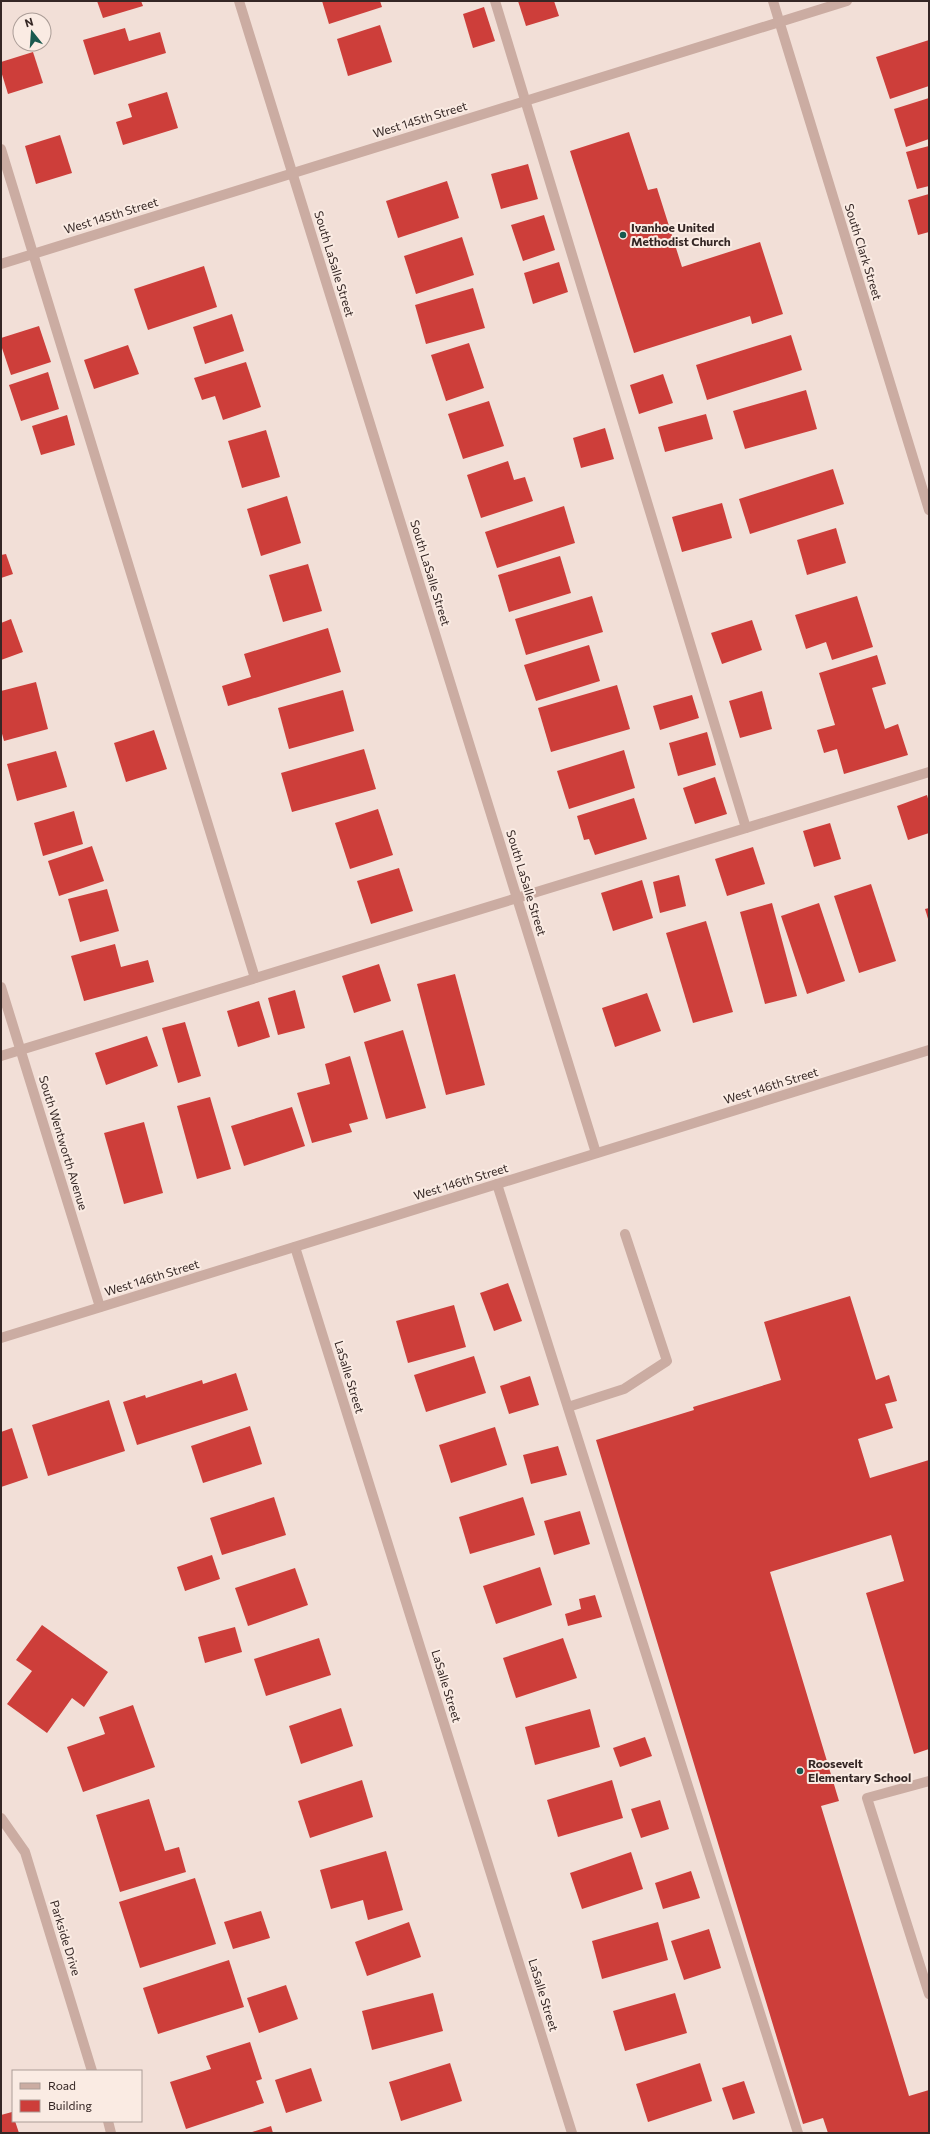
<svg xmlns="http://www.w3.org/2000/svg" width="930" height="2134" viewBox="0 0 930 2134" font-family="Commissioner,sans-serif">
<rect width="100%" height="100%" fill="#f2dfd7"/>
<g fill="#cd3e3a">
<polygon points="97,1 141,1 143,6 103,18"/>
<polygon points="322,1 380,1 382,7 329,24"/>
<polygon points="518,1 554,1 559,16 526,26"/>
<polygon points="484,7 495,41 473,48 463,14"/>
<polygon points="380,25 392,62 348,76 337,39"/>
<polygon points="125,28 129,41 160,32 166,53 94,75 83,40"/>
<polygon points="929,40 929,86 890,99 876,57"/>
<polygon points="33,52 43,83 8,94 1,71 1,62"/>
<polygon points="167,92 178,128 123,145 116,122 132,117 128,104"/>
<polygon points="929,98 929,139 906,147 894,109"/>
<polygon points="629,132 648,190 657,188 682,267 760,242 783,314 752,324 750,316 634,353 570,151"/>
<polygon points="60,135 72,173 36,184 25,146"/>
<polygon points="929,146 929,186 917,189 906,152"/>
<polygon points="528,164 538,199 501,209 491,174"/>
<polygon points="447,181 459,218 398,238 386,201"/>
<polygon points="929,194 929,232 918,235 908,200"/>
<polygon points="544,215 555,250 523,261 511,225"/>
<polygon points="462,237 474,275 416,294 404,256"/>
<polygon points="559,262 568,292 533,304 524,273"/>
<polygon points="204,266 217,307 148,330 134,289"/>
<polygon points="473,288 485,328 426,344 415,305"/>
<polygon points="232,314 244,351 205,364 193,327"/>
<polygon points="39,326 51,362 11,375 1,345 1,338"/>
<polygon points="791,335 802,370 707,400 696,365"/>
<polygon points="469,343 484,388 446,401 431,355"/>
<polygon points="128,345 139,374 94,389 84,360"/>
<polygon points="246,362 261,407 223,420 215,396 202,400 194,378"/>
<polygon points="48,372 59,409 21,421 9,385"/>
<polygon points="663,374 673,403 639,414 630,385"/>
<polygon points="806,390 817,429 745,449 733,411"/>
<polygon points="489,401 504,446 463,459 448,414"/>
<polygon points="706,414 713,439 665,452 658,427"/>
<polygon points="67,415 75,445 41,455 32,426"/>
<polygon points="605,428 614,459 581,468 573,438"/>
<polygon points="266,430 280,477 242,488 228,441"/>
<polygon points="508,461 514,480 525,477 533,501 481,518 467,475"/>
<polygon points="833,469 844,504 750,534 739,499"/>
<polygon points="287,496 301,543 261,556 247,509"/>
<polygon points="722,503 732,538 682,552 672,517"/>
<polygon points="564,506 575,543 497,568 485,532"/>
<polygon points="836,528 846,563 807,575 797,540"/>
<polygon points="6,554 13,574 1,578 1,555"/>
<polygon points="560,556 571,593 509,612 498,575"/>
<polygon points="308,564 322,611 283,622 269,575"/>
<polygon points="592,596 603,632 526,655 515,619"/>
<polygon points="857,596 873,647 832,660 826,642 806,649 795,615"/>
<polygon points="11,619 23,652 1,660 1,623"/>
<polygon points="752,620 762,650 722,664 711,633"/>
<polygon points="328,628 341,672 228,706 222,686 251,677 244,654"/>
<polygon points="589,645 600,681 536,701 524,665"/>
<polygon points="877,655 886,684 872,688 885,729 898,724 908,755 844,774 837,749 824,753 817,730 835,725 819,673"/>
<polygon points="36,682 48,729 4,741 1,730 1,691"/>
<polygon points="617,685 630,729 551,752 538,708"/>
<polygon points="343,690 354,731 289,749 278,708"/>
<polygon points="762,691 772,729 740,738 729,701"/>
<polygon points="692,695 699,718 660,730 653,706"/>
<polygon points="154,730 167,769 126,782 114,743"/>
<polygon points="707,732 716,765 678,776 669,743"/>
<polygon points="364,749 376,789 292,812 281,773"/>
<polygon points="624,750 635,788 569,809 557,771"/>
<polygon points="56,751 67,787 17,801 7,764"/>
<polygon points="715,777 727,814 695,824 683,788"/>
<polygon points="927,795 929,802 929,833 908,840 897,806"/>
<polygon points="634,798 647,839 595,855 589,839 584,840 577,816"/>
<polygon points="378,809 393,855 350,869 335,823"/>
<polygon points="74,811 83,844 43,856 34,823"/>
<polygon points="830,823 841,859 814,867 803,831"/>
<polygon points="92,846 104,881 59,896 48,861"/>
<polygon points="753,847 765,884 727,896 715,859"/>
<polygon points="399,868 413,911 371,924 357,881"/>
<polygon points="679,875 686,906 660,913 653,882"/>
<polygon points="642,880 653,918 613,931 601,893"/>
<polygon points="871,884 896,961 859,973 834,896"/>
<polygon points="107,889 119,931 80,942 68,899"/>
<polygon points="772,903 797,996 765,1004 740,912"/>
<polygon points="819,903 845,981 807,994 781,916"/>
<polygon points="929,908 929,922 925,909"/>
<polygon points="706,921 733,1012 693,1023 666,933"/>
<polygon points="115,944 121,967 148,960 154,982 84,1001 71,956"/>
<polygon points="379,964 391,1001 354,1013 342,976"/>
<polygon points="455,974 485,1085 446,1095 417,984"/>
<polygon points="295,990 305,1028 278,1035 268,998"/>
<polygon points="647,993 661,1031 615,1047 602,1008"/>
<polygon points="259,1001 270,1037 238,1047 227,1011"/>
<polygon points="185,1022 201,1076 178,1083 162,1028"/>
<polygon points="403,1030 426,1108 386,1119 364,1042"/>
<polygon points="147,1036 158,1066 106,1085 95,1053"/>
<polygon points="350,1056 368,1119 349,1124 352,1132 312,1143 297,1093 330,1084 325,1064"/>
<polygon points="210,1097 231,1169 197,1179 177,1106"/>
<polygon points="292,1107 305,1146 244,1166 231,1126"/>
<polygon points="144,1122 163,1193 124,1204 104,1133"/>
<polygon points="508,1283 522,1321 494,1331 480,1293"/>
<polygon points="850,1296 876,1380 889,1375 897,1401 885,1404 893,1428 858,1439 870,1478 929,1460 929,1749 914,1754 866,1593 904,1581 891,1535 770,1572 839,1801 821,1806 909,2096 929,2090 929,2133 828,2133 823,2118 803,2124 596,1440 694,1410 693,1407 781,1380 764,1322"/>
<polygon points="454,1305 466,1347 408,1363 396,1321"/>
<polygon points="474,1356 486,1393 426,1412 414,1375"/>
<polygon points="236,1373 248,1410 137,1445 123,1402 145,1395 146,1398 202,1380 203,1384"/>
<polygon points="530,1376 539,1405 509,1414 500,1386"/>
<polygon points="109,1400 125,1451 48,1476 32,1425"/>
<polygon points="250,1426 262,1464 203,1483 191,1446"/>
<polygon points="495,1427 507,1465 451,1483 439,1445"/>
<polygon points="12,1428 28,1478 1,1487 1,1432"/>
<polygon points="558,1446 567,1475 531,1484 523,1455"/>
<polygon points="274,1497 286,1535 222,1555 210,1518"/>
<polygon points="523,1497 535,1535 470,1554 459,1517"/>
<polygon points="580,1511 590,1544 554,1555 544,1521"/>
<polygon points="212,1555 220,1579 185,1591 177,1567"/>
<polygon points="540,1567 552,1605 496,1624 483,1586"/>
<polygon points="295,1568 308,1605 248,1626 235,1588"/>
<polygon points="595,1595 602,1617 568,1626 565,1614 581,1609 579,1599"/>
<polygon points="42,1625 108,1672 84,1707 72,1698 47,1733 7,1704 32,1671 16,1660"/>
<polygon points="235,1627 242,1652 205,1663 198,1637"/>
<polygon points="319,1638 331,1675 266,1696 254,1659"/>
<polygon points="563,1638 577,1678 516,1698 503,1658"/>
<polygon points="133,1705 155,1767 83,1792 67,1747 105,1734 99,1717"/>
<polygon points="341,1708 353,1746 301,1764 289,1726"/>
<polygon points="590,1709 600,1747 535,1765 525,1727"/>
<polygon points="645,1737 652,1756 620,1767 613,1748"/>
<polygon points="362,1780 373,1817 310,1838 298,1801"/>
<polygon points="612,1780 623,1818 558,1837 547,1800"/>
<polygon points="149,1799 165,1851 179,1847 186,1872 120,1892 96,1815"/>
<polygon points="660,1800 669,1829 641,1838 631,1809"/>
<polygon points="386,1851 403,1910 368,1920 363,1900 331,1909 320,1870"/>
<polygon points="631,1852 643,1889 582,1909 570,1873"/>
<polygon points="691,1871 700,1898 663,1909 655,1883"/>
<polygon points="195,1878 216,1944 140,1968 119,1902"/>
<polygon points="261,1911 270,1938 233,1949 224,1922"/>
<polygon points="409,1922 421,1957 367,1976 355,1942"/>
<polygon points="658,1922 668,1960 602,1979 592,1941"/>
<polygon points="709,1929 721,1968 684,1980 671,1941"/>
<polygon points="229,1960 244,2007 158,2034 143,1988"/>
<polygon points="286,1985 298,2019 259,2033 247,1998"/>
<polygon points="433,1993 443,2031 372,2050 362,2011"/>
<polygon points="675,1993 687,2033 625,2051 613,2011"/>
<polygon points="250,2042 262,2079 256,2081 264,2103 186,2129 170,2082 211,2069 206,2056"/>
<polygon points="450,2063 462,2101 401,2121 389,2082"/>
<polygon points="700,2063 712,2101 648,2122 636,2084"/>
<polygon points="311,2068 322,2101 286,2113 275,2080"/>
<polygon points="744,2081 755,2113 733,2120 722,2088"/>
<polygon points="12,2112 13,2121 15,2121 19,2133 1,2133 1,2115"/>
<polygon points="271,2126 273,2133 249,2133"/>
</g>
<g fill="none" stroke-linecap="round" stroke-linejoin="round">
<g stroke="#cbaca2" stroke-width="10">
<polyline points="495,1 746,828"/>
<polyline points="1,149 255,978"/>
<polyline points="1,1056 929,772"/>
<polyline points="497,1184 798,2133"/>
<polyline points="568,1407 624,1389 667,1361 625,1234"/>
<polyline points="929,1781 867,1798 929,1994"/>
</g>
<g stroke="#cbaca2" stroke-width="10">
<polyline points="239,1 596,1153"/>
<polyline points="773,1 929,510"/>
<polyline points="1,264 847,1"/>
<polyline points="1,987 100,1307"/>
<polyline points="295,1247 572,2133"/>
<polyline points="1,1338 929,1050"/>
<polyline points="1,1818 25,1852 92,2071"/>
<polyline points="108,2121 111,2133"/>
</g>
</g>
<g fill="#19594f" stroke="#faebe3" stroke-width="1.5">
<circle cx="623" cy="235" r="4"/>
<circle cx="800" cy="1771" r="4"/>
</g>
<g text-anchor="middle" stroke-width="4" stroke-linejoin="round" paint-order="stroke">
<g font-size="12" fill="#352725" stroke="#faebe3">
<text transform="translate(420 120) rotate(-17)" y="4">West 145th Street</text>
<text transform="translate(111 216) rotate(-17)" y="4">West 145th Street</text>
<text transform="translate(863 252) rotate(73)" y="4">South Clark Street</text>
<text transform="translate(334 264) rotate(73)" y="4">South LaSalle Street</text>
<text transform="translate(430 573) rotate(73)" y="4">South LaSalle Street</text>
<text transform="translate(526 883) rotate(73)" y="4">South LaSalle Street</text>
<text transform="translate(771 1086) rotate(-17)" y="4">West 146th Street</text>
<text transform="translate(63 1143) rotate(73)" y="4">South Wentworth Avenue</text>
<text transform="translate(461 1182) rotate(-17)" y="4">West 146th Street</text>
<text transform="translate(152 1278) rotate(-17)" y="4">West 146th Street</text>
<text transform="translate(349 1377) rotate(73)" y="4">LaSalle Street</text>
<text transform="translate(446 1686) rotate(73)" y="4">LaSalle Street</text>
<text transform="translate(65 1938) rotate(73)" y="4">Parkside Drive</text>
<text transform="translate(543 1995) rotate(73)" y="4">LaSalle Street</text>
</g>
<g font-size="12" font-weight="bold" fill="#352725" stroke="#faebe3" text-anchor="start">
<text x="631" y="232">Ivanhoe United<tspan x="631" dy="14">Methodist Church</tspan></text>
<text x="808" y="1768">Roosevelt<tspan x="808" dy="14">Elementary School</tspan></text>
</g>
</g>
<rect width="930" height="2134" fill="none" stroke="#352725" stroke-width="4"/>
<rect x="12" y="2070" width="130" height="52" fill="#faebe3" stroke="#ab9d97"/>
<rect x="20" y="2083" width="20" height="6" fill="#cbaca2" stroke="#ab9d97"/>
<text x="48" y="2090" font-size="12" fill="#352725">Road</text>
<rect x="20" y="2100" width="20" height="12" fill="#cd3e3a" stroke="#ab9d97"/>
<text x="48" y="2110" font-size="12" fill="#352725">Building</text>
<g transform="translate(32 32) rotate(343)"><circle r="19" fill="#faebe3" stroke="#ab9d97"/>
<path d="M0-3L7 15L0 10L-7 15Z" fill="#19594f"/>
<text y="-6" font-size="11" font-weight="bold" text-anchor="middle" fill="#352725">N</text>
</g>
</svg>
